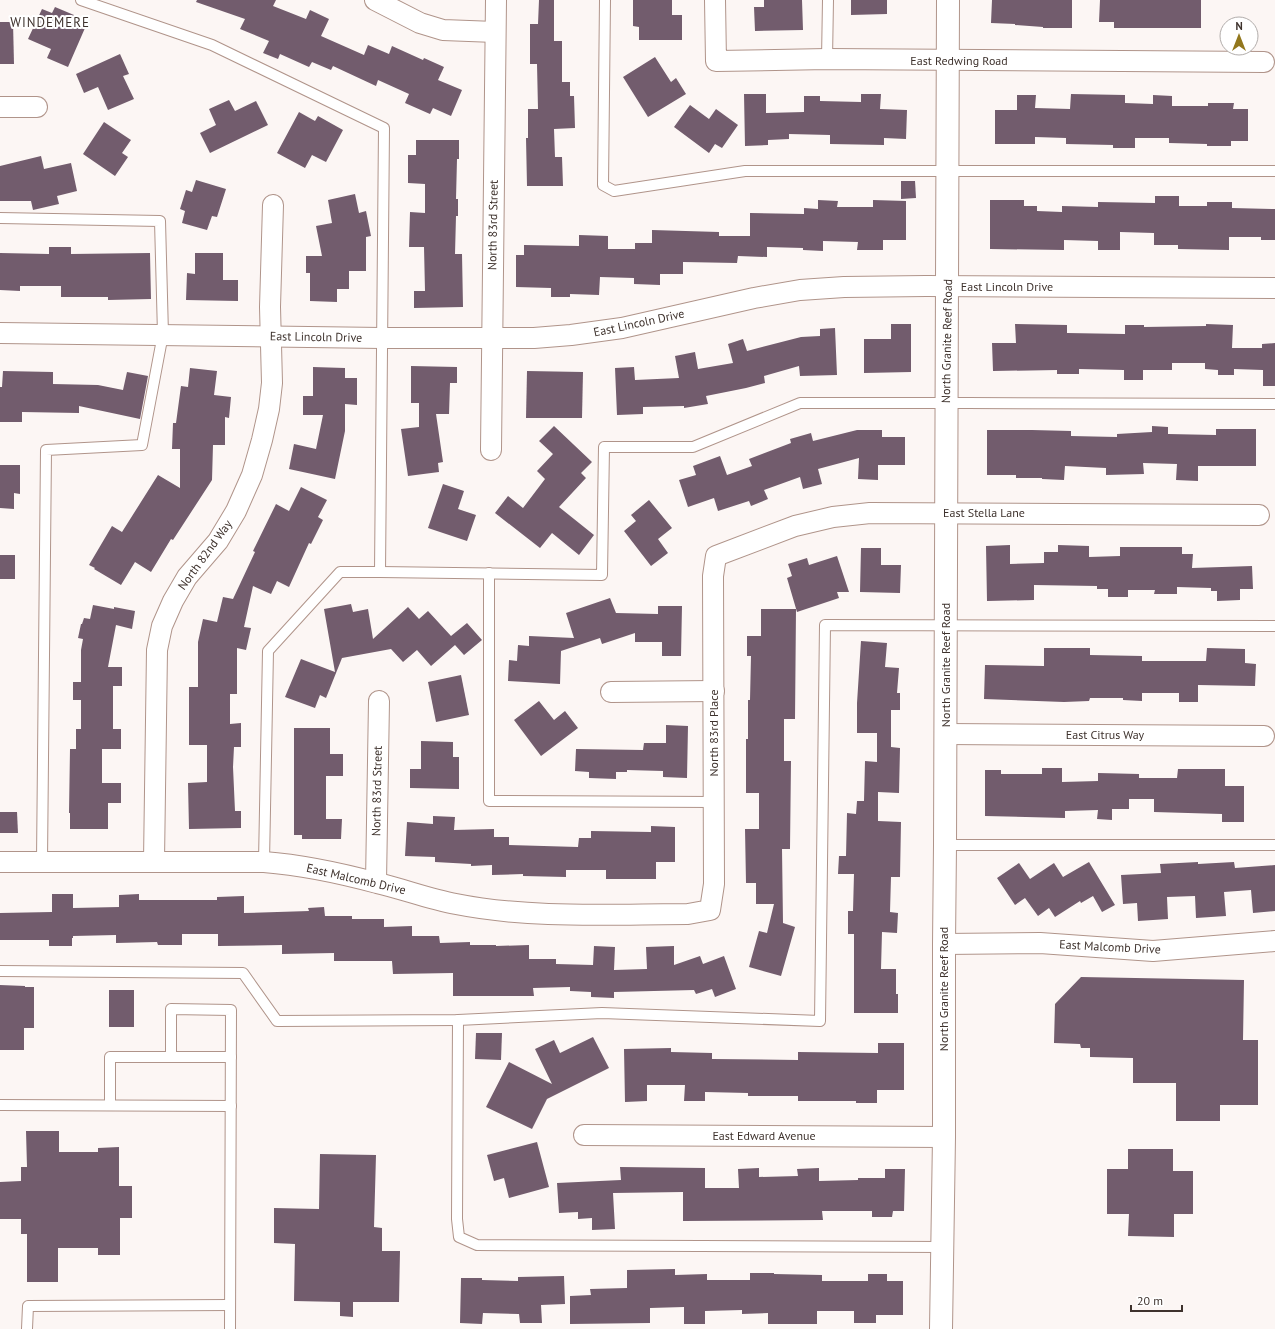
<svg xmlns="http://www.w3.org/2000/svg" width="1275" height="1329" viewBox="0 0 1275 1329" font-family="'PT Sans',sans-serif">
<rect width="100%" height="100%" fill="#fcf6f4"/>
<g fill="#725c6d">
<polygon points="197,0 276,0 273,6 306,19 310,10 329,19 321,36 364,55 368,45 389,54 392,46 423,60 424,58 444,67 438,80 462,90 451,116 433,108 430,114 405,103 409,94 378,80 376,86 333,66 331,70 312,62 309,67 280,54 278,59 263,53 269,41 240,29 245,19 196,2"/>
<polygon points="539,0 554,0 554,41 562,41 562,82 570,82 570,96 574,96 575,128 554,129 555,157 562,157 563,186 527,186 526,138 528,138 528,109 538,109 537,64 530,64 530,24 538,24"/>
<polygon points="633,0 672,0 672,15 682,15 682,40 639,40 639,27 633,26"/>
<polygon points="764,0 802,0 803,30 755,31 754,7 764,7"/>
<polygon points="851,0 887,0 887,14 851,15"/>
<polygon points="992,0 1072,0 1072,28 1043,28 1043,27 1015,25 1015,24 991,23"/>
<polygon points="1100,0 1201,0 1201,28 1114,28 1114,22 1099,22"/>
<polygon points="55,7 74,15 71,21 85,28 68,67 47,58 51,49 28,39 42,9 52,13"/>
<polygon points="0,22 13,22 14,64 0,64"/>
<polygon points="120,54 129,74 123,76 134,99 108,110 98,87 84,93 76,74"/>
<polygon points="655,57 671,82 676,78 686,94 648,117 623,77"/>
<polygon points="744,94 766,94 766,113 804,112 804,96 820,96 820,101 861,102 861,94 881,94 880,109 907,110 906,139 884,138 884,145 830,144 830,135 789,134 789,139 768,140 768,145 745,146"/>
<polygon points="1071,94 1125,95 1125,103 1153,104 1153,95 1172,96 1172,106 1208,106 1208,103 1234,103 1233,109 1248,109 1248,141 1231,141 1231,146 1207,146 1207,144 1169,143 1169,138 1135,138 1135,148 1113,148 1113,145 1066,144 1066,138 1035,137 1035,144 995,144 995,110 1017,110 1017,95 1036,95 1035,108 1070,109"/>
<polygon points="229,100 235,111 256,101 268,125 210,153 200,133 216,125 209,109"/>
<polygon points="690,105 709,119 716,109 738,125 722,148 715,144 709,153 674,127"/>
<polygon points="299,112 315,121 318,116 343,130 326,162 312,155 305,168 277,153"/>
<polygon points="104,122 131,140 122,153 128,157 115,176 83,154"/>
<polygon points="416,140 459,140 459,159 457,159 456,199 458,199 458,216 456,216 455,254 462,254 463,307 414,308 414,291 425,291 424,247 409,247 410,212 425,213 425,184 408,183 408,155 416,155"/>
<polygon points="41,156 44,169 71,163 77,191 57,196 59,204 33,210 31,201 0,201 0,166"/>
<polygon points="196,180 226,189 217,217 212,216 207,230 182,223 185,211 180,209 186,190 192,192"/>
<polygon points="901,181 915,181 916,198 901,199"/>
<polygon points="355,194 359,213 366,211 371,236 366,237 366,271 349,271 349,289 337,289 337,302 310,301 310,273 306,273 306,256 322,256 316,226 332,223 328,200"/>
<polygon points="1155,196 1179,196 1179,206 1207,206 1207,202 1232,202 1232,208 1275,209 1275,240 1261,240 1261,237 1229,237 1229,250 1178,249 1178,245 1154,245 1154,233 1120,232 1120,250 1098,250 1098,241 1064,240 1064,250 990,249 990,200 1024,200 1024,206 1037,206 1037,211 1062,212 1062,206 1098,207 1098,202 1155,203"/>
<polygon points="818,200 838,201 837,207 873,207 873,200 906,201 906,240 883,240 883,250 857,250 858,242 823,241 823,251 803,250 803,248 767,247 767,257 738,256 737,263 683,262 683,274 660,274 660,285 634,284 634,278 600,277 599,295 570,294 570,297 551,297 551,288 516,287 516,255 524,255 524,245 579,246 579,235 608,236 608,249 635,249 635,243 652,243 652,230 719,232 719,236 750,236 750,213 804,214 804,208 818,209"/>
<polygon points="49,247 71,247 71,254 150,253 151,299 108,300 108,297 61,297 61,286 20,286 20,291 0,290 0,253 49,254"/>
<polygon points="195,253 223,253 223,280 238,280 238,301 186,300 187,273 195,274"/>
<polygon points="891,324 911,324 911,372 864,373 864,339 891,339"/>
<polygon points="1015,324 1067,325 1067,333 1125,334 1125,325 1144,325 1144,327 1206,326 1206,324 1233,325 1232,348 1262,348 1262,344 1275,343 1275,386 1263,386 1263,370 1234,369 1234,375 1218,375 1218,370 1205,369 1205,363 1172,363 1172,370 1143,370 1143,380 1124,380 1124,370 1079,369 1079,374 1057,374 1057,370 993,371 992,343 1016,343"/>
<polygon points="835,328 837,375 800,376 799,366 764,376 765,383 746,388 706,396 708,404 684,408 684,406 643,407 643,414 617,415 615,368 634,367 635,380 679,378 675,356 695,352 698,369 733,363 728,344 743,339 747,351 801,337 820,336 820,329"/>
<polygon points="411,366 457,367 457,383 450,383 449,414 436,414 443,462 438,463 439,472 408,476 401,429 419,427 419,403 411,403"/>
<polygon points="313,367 345,368 345,378 357,378 357,405 345,404 345,431 335,479 289,469 294,444 316,449 323,415 303,415 303,396 313,396"/>
<polygon points="190,368 217,371 214,395 231,397 229,418 225,417 225,445 213,445 212,480 173,540 171,539 151,572 135,562 121,585 94,569 95,568 89,565 112,526 122,532 158,475 180,488 180,449 172,449 173,423 176,423 181,386 188,387"/>
<polygon points="3,371 53,372 53,384 98,385 123,390 127,372 148,376 140,419 79,406 79,413 22,412 22,422 0,422 0,387 2,387"/>
<polygon points="527,371 583,372 582,418 526,418"/>
<polygon points="554,426 592,462 581,473 586,478 559,507 594,535 579,555 552,533 540,548 495,513 508,496 523,508 545,479 537,471 553,454 539,441"/>
<polygon points="1152,426 1168,427 1168,434 1216,435 1216,429 1256,429 1256,466 1198,466 1198,481 1176,480 1177,464 1143,463 1144,474 1106,475 1106,468 1065,466 1064,480 1042,479 1042,478 1016,478 1016,475 987,475 987,430 1032,430 1071,431 1071,436 1117,437 1117,434 1152,432"/>
<polygon points="857,430 882,430 882,437 905,437 905,465 878,465 878,480 858,479 859,458 818,469 822,484 803,489 800,477 764,490 768,499 751,506 749,501 718,511 714,498 688,507 679,480 696,475 693,466 720,456 727,475 752,466 749,459 791,443 790,439 811,433 813,441"/>
<polygon points="0,465 20,465 20,494 14,493 14,509 0,508"/>
<polygon points="443,484 464,491 458,509 476,515 467,541 428,528"/>
<polygon points="301,487 327,500 318,517 323,520 311,544 309,543 289,587 277,581 271,594 253,586 244,627 251,628 246,650 237,648 237,694 230,694 230,724 241,723 241,747 234,747 233,767 235,811 241,811 241,828 189,829 188,783 207,782 207,745 189,745 189,687 198,687 198,642 203,619 217,622 223,597 233,599 255,552 253,551 276,504 289,511"/>
<polygon points="649,500 672,528 658,539 668,553 651,566 624,531 636,521 631,515"/>
<polygon points="1010,545 1010,564 1044,563 1044,552 1058,552 1058,545 1089,546 1089,557 1120,556 1120,547 1182,547 1182,554 1193,554 1192,568 1252,566 1253,589 1240,589 1240,600 1217,601 1217,591 1211,591 1211,588 1177,587 1177,594 1154,594 1155,590 1128,590 1128,597 1108,597 1108,589 1097,589 1097,586 1034,585 1034,600 987,601 986,546"/>
<polygon points="861,548 881,548 881,565 901,565 900,593 860,592"/>
<rect x="0" y="555" width="15" height="24"/>
<polygon points="837,556 849,592 837,592 839,598 797,612 787,578 792,576 788,564 807,558 809,565"/>
<polygon points="610,598 616,613 658,614 658,606 682,606 681,656 662,656 662,642 635,642 635,633 602,644 600,638 561,651 560,684 508,681 509,660 517,661 518,645 529,646 529,636 574,638 566,613"/>
<polygon points="351,604 353,612 368,609 373,639 408,607 419,619 428,611 451,636 467,623 482,640 464,655 455,645 431,666 417,650 403,662 391,649 342,658 326,698 320,695 315,708 285,697 301,659 335,672 324,609"/>
<polygon points="93,605 114,609 114,607 135,611 132,629 116,625 108,667 122,667 122,686 113,686 113,729 121,729 121,749 102,749 102,783 121,783 121,803 108,803 108,829 70,829 70,813 69,813 70,749 76,749 76,729 81,729 81,700 73,700 73,682 81,682 81,650 83,639 78,638 81,624 82,624 84,618 90,619"/>
<polygon points="761,609 796,609 795,719 784,719 784,761 791,761 790,849 782,849 783,923 795,927 781,976 749,967 759,931 767,933 774,904 756,904 756,883 746,883 745,829 759,829 759,793 746,793 746,739 748,739 748,700 750,700 751,656 747,656 747,636 761,636"/>
<polygon points="861,641 887,643 885,667 899,668 897,693 900,693 900,710 891,710 891,747 900,748 899,793 878,792 878,821 901,822 900,877 891,877 890,912 898,913 897,933 882,932 881,969 896,969 896,994 898,994 898,1013 854,1013 854,934 848,934 848,911 853,911 854,874 838,874 839,856 846,856 847,813 856,814 857,801 864,801 865,761 877,762 877,733 857,733 857,703"/>
<polygon points="1044,648 1090,648 1090,655 1142,656 1142,661 1206,661 1207,648 1245,649 1245,663 1256,664 1255,686 1198,685 1198,702 1179,702 1179,693 1142,693 1142,701 1123,700 1123,698 1090,698 1089,701 1064,702 984,699 985,665 1044,666"/>
<polygon points="461,675 469,715 436,722 428,682"/>
<polygon points="539,701 554,720 565,711 578,728 541,756 514,720"/>
<polygon points="666,725 688,726 687,778 663,777 663,771 627,770 627,772 616,772 616,779 589,778 589,772 575,771 576,749 643,750 644,743 666,743"/>
<polygon points="294,728 330,728 330,754 343,754 343,776 326,776 326,819 342,819 341,839 302,839 302,835 294,835"/>
<polygon points="421,741 453,742 453,757 459,757 459,789 410,788 410,769 421,769"/>
<polygon points="1042,768 1062,768 1062,782 1098,781 1098,773 1139,774 1139,778 1177,778 1178,769 1225,769 1225,786 1244,786 1244,822 1222,822 1222,814 1154,812 1154,799 1129,799 1129,809 1112,809 1112,820 1097,819 1098,810 1065,811 1065,818 985,816 985,770 1001,770 1001,774 1042,774"/>
<polygon points="0,812 17,812 18,833 0,833"/>
<polygon points="433,816 455,817 454,830 494,829 494,837 509,837 509,845 578,847 579,838 591,838 591,831 651,832 651,826 675,827 675,862 656,862 656,879 606,879 606,870 566,870 566,877 523,876 523,874 492,875 492,865 471,866 471,864 435,862 435,857 405,856 407,822 433,824"/>
<polygon points="1089,862 1115,905 1102,912 1093,896 1081,903 1080,901 1055,917 1049,908 1038,916 1025,898 1015,905 997,878 1019,863 1030,879 1054,863 1063,877"/>
<polygon points="1198,862 1198,864 1234,862 1235,868 1275,865 1275,911 1253,913 1251,890 1224,892 1226,916 1196,918 1195,896 1167,897 1168,919 1138,921 1137,903 1123,904 1121,875 1161,873 1160,864"/>
<polygon points="52,894 73,894 73,908 119,907 119,895 139,894 139,900 217,900 217,897 244,896 244,913 309,911 308,908 324,907 325,916 352,916 352,919 384,919 384,927 412,926 412,936 439,936 440,943 470,942 470,945 496,945 496,946 529,945 529,959 556,959 556,964 593,965 594,946 615,947 614,970 647,969 646,947 674,946 674,965 700,956 703,964 724,956 736,989 715,997 712,989 696,994 694,990 614,992 614,998 591,997 591,992 570,991 570,987 533,988 534,996 453,996 453,973 393,974 392,961 334,961 334,953 282,954 282,945 218,946 218,934 182,934 182,945 158,945 157,942 116,943 116,935 73,936 73,938 72,938 72,946 49,946 49,940 0,940 0,913 52,912"/>
<polygon points="1081,977 1244,980 1243,1040 1258,1040 1258,1105 1220,1105 1220,1121 1176,1121 1176,1083 1133,1083 1133,1058 1090,1057 1090,1048 1081,1048 1080,1044 1054,1043 1055,1004"/>
<polygon points="0,985 25,986 25,987 34,987 34,1028 24,1028 24,1050 0,1050"/>
<rect x="109" y="990" width="25" height="37"/>
<polygon points="476,1033 502,1033 501,1060 475,1059"/>
<polygon points="593,1037 609,1068 547,1099 532,1129 486,1107 509,1062 552,1084 535,1049 554,1040 560,1053"/>
<polygon points="878,1043 904,1043 904,1090 877,1090 877,1103 856,1103 856,1101 798,1101 798,1096 748,1096 748,1093 705,1092 705,1101 684,1101 685,1085 647,1085 647,1101 625,1102 624,1049 671,1048 671,1052 712,1053 712,1059 798,1060 798,1052 878,1053"/>
<polygon points="26,1131 59,1131 59,1152 98,1152 98,1148 119,1147 119,1186 132,1186 132,1218 120,1218 120,1255 98,1255 98,1248 58,1248 58,1282 27,1282 27,1234 21,1234 21,1219 0,1219 0,1182 21,1181 21,1167 27,1167"/>
<polygon points="537,1142 549,1187 509,1198 504,1178 494,1181 487,1155"/>
<polygon points="1128,1149 1173,1149 1173,1171 1193,1171 1193,1214 1174,1214 1174,1237 1128,1236 1129,1214 1107,1214 1107,1169 1128,1169"/>
<polygon points="320,1154 376,1155 374,1227 382,1228 382,1251 400,1251 399,1302 353,1302 353,1317 340,1316 340,1302 294,1301 295,1244 274,1243 274,1208 319,1209"/>
<polygon points="620,1167 705,1168 705,1188 739,1188 738,1169 759,1168 759,1177 798,1176 797,1169 819,1168 819,1181 858,1180 858,1178 885,1178 885,1169 905,1169 904,1211 893,1211 892,1217 872,1217 872,1211 822,1211 823,1220 683,1221 683,1192 613,1193 615,1229 592,1230 592,1218 578,1219 578,1212 559,1213 557,1183 621,1180"/>
<polygon points="675,1269 675,1275 707,1274 707,1280 750,1280 750,1273 774,1273 774,1274 822,1275 822,1281 868,1281 868,1274 887,1274 887,1281 903,1281 903,1315 876,1315 876,1323 854,1323 854,1311 817,1311 817,1324 768,1324 768,1313 742,1314 742,1310 705,1311 705,1324 684,1324 684,1307 650,1308 650,1323 570,1324 570,1296 591,1295 590,1289 627,1288 627,1270"/>
<polygon points="564,1276 565,1304 541,1305 542,1323 520,1323 519,1314 483,1313 482,1324 460,1323 461,1278 482,1278 482,1280 518,1281 518,1277"/>
</g>
<g fill="none" stroke-linecap="round" stroke-linejoin="round">
<defs>
<g id="service">
<polyline points="81,0 212,45 384,128 380,572"/>
<polyline points="605,0 603,185 614,191 745,171 1275,171"/>
<polyline points="827,59 828,0"/>
<polyline points="0,218 160,221 163,334 142,445 46,450 42,861"/>
<polyline points="489,573 489,801 714,802"/>
<polyline points="945,845 1275,845"/>
<polyline points="264,862 268,651 340,572 380,572 602,575 604,447 693,447 800,403 967,403 1275,404"/>
<polyline points="0,971 243,973 277,1021 458,1020 602,1013 820,1021 825,625 1275,626"/>
<polyline points="458,1020 457,1219 459,1237 477,1245 943,1247"/>
<polyline points="171,1057 171,1009 231,1010 230,1329"/>
<polyline points="0,1105 231,1106"/>
<polyline points="110,1105 110,1057 231,1057"/>
<polyline points="27,1329 28,1306 230,1305"/>
</g>
<g id="minor">
<polyline points="375,0 420,23 443,30 495,32"/>
<polyline points="715,0 716,61 827,59 1264,62"/>
<polyline points="0,107 37,107"/>
<polyline points="0,333 382,338 534,338 571,335 622,328 754,298 800,290 844,287 926,286 1275,288"/>
<polyline points="491,450 496,0"/>
<polyline points="611,692 714,691"/>
<polyline points="946,734 1264,736"/>
<polyline points="154,861 157,650 162,626 173,601 187,577 218,541 236,511 252,475 262,440 269,409 272,383 270,307 273,205"/>
<path d="M0 862H264C302 865 340 873 377 883 403 889 429 899 456 904 531 919 612 914 688 914L710 910 714 884 713 576 716 556 795 526 833 517 870 513 1259 515"/>
<polyline points="376,882 379,701"/>
<polyline points="944,944 1040,943 1153,951 1275,941"/>
<polyline points="584,1135 944,1137"/>
</g>
<polyline id="tertiary" points="941,1329 944,1137 944,944 945,845 948,0"/>
</defs>
<use href="#service" stroke="#b0948a" stroke-width="12"/>
<use href="#minor" stroke="#b0948a" stroke-width="22"/>
<use href="#tertiary" stroke="#b0948a" stroke-width="24"/>
<use href="#service" stroke="#fff" stroke-width="10"/>
<use href="#minor" stroke="#fff" stroke-width="20"/>
<use href="#tertiary" stroke="#fff" stroke-width="22"/>
</g>
<g text-anchor="middle" stroke-width="4" stroke-linejoin="round" paint-order="stroke">
<g font-size="12" fill="#3e322d" stroke="#fff">
<text x="959" y="65">East Redwing Road</text>
<text transform="translate(493 225) rotate(-89)" y="4">North 83rd Street</text>
<text x="1007" y="291">East Lincoln Drive</text>
<text transform="translate(639 323) rotate(-12)" y="4">East Lincoln Drive</text>
<text transform="translate(316 337) rotate(1)" y="4">East Lincoln Drive</text>
<text transform="translate(947 341) rotate(-89)" y="4">North Granite Reef Road</text>
<text x="984" y="517">East Stella Lane</text>
<text transform="translate(205 555) rotate(-54)" y="4">North 82nd Way</text>
<text transform="translate(946 665) rotate(-90)" y="4">North Granite Reef Road</text>
<text transform="translate(714 733) rotate(-90)" y="4">North 83rd Place</text>
<text x="1105" y="739">East Citrus Way</text>
<text transform="translate(377 791) rotate(-89)" y="4">North 83rd Street</text>
<text transform="translate(356 879) rotate(13)" y="4">East Malcomb Drive</text>
<text transform="translate(1110 947) rotate(3)" y="4">East Malcomb Drive</text>
<text transform="translate(944 989) rotate(-90)" y="4">North Granite Reef Road</text>
<text x="764" y="1140">East Edward Avenue</text>
</g>
<g font-size="13" letter-spacing="1" fill="#3e322d" stroke="#fff">
<text x="50" y="27">WINDEMERE</text>
</g>
</g>
<g transform="translate(1239 36)"><circle r="19" fill="#ffffff" stroke="#b2adab"/>
<path d="M0-3L7 15L0 10L-7 15Z" fill="#92771d"/>
<text y="-6" font-size="11" font-weight="bold" text-anchor="middle" fill="#3e322d">N</text>
</g>
<path d="M1131 1305v6h51v-6" fill="none" stroke="#3e322d" stroke-width="2"/>
<text x="1137" y="1305" font-size="12" fill="#3e322d" stroke="#ffffff" stroke-width="3" paint-order="stroke">20 m</text>
</svg>
